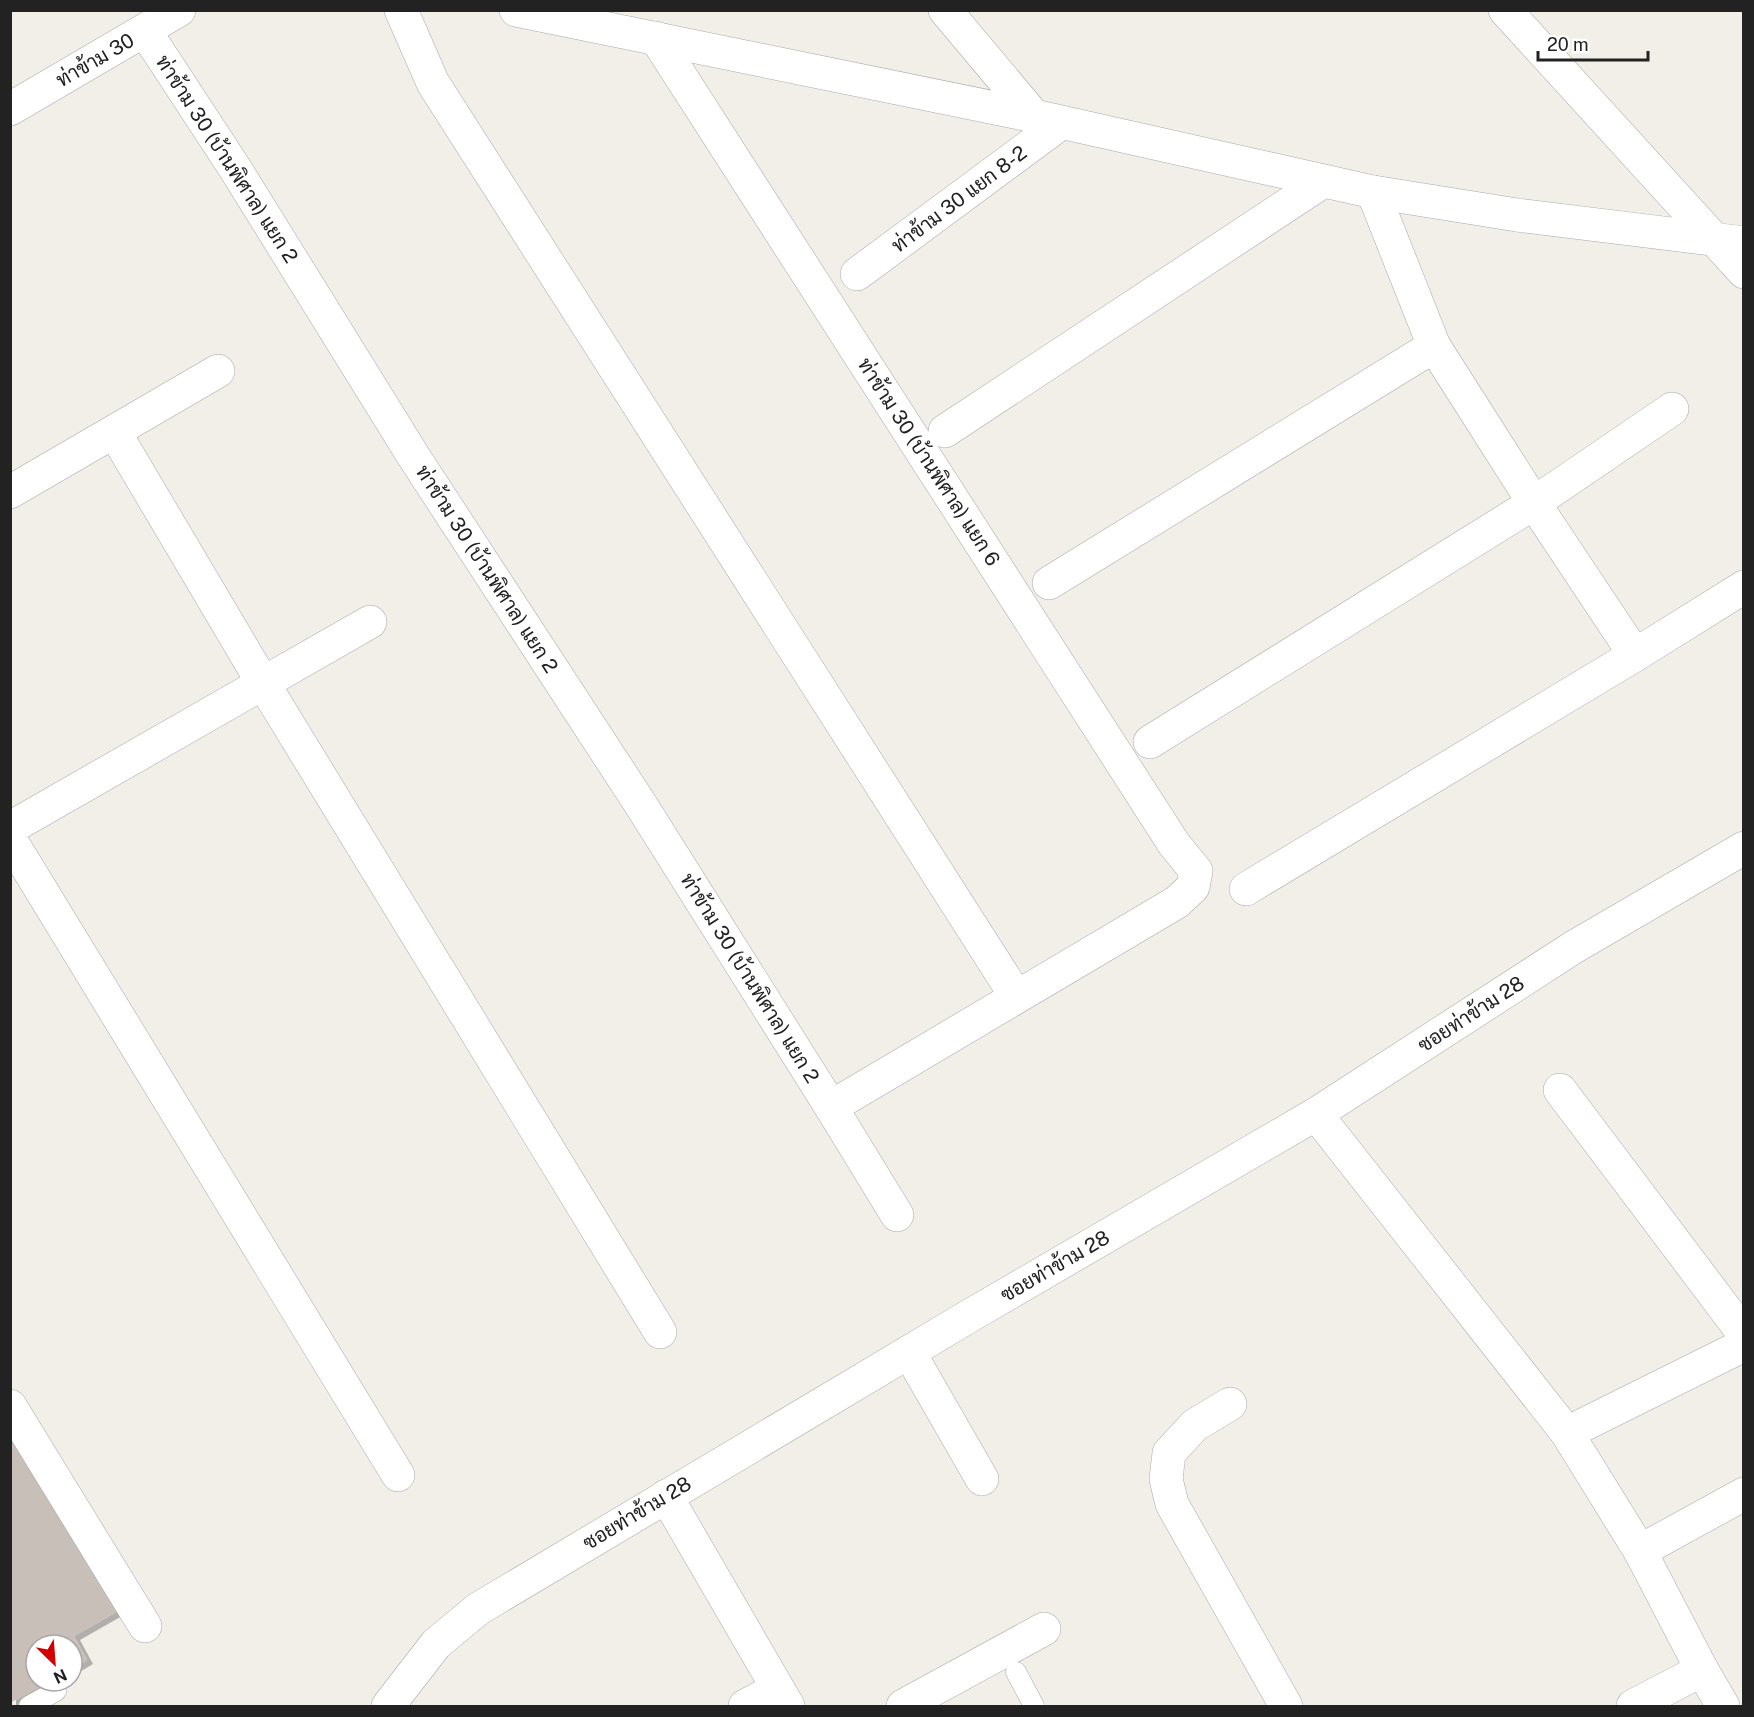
<svg xmlns="http://www.w3.org/2000/svg" width="1754" height="1717" viewBox="0 0 1754 1717" font-family="'Public Sans',Sarabun,sans-serif">
<defs>
<filter id="shadow"><feDropShadow dx="6" dy="4" stdDeviation="0" flood-color="#0004"/></filter>
</defs>
<rect width="100%" height="100%" fill="#f2efe9"/>
<polygon fill="#c7bfb8" filter="url(#shadow)" points="10,1425 116,1612 74,1636 87,1660 72,1669 72,1645 36,1645 36,1681 50,1681 10,1703"/>
<g fill="none" stroke-linecap="round" stroke-linejoin="round">
<defs>
<g id="lane">
<polyline points="1016,1672 1034,1706"/>
<polyline points="29,1706 56,1691"/>
</g>
<g id="street">
<polyline points="401,10 433,83 1016,996"/>
<polyline points="516,10 1034,116 1373,192 1517,215 1744,243"/>
<polyline points="945,10 1034,116"/>
<polyline points="1505,10 1744,272"/>
<polyline points="145,31 236,170 414,457 641,805 831,1107 897,1215"/>
<polyline points="656,38 1174,844 1196,871 1193,887 1177,902 831,1107"/>
<polyline points="10,109 179,10"/>
<polyline points="1373,192 1434,346 1534,503 1635,655"/>
<polyline points="857,274 1061,123"/>
<polyline points="945,431 1322,182"/>
<polyline points="115,433 263,683 660,1332"/>
<polyline points="10,492 218,371"/>
<polyline points="1049,583 1434,346"/>
<polyline points="1150,742 1534,503 1672,409"/>
<polyline points="10,828 370,622"/>
<polyline points="10,839 398,1475"/>
<polyline points="1246,889 1635,655 1744,587"/>
<polyline points="1560,1090 1744,1334"/>
<polyline points="1316,1114 1567,1433 1640,1551 1702,1670 1723,1706"/>
<polyline points="909,1352 982,1479"/>
<polyline points="1230,1404 1195,1425 1169,1453 1166,1479 1172,1504 1286,1706"/>
<polyline points="10,1406 145,1626"/>
<polyline points="1567,1433 1744,1345"/>
<polyline points="666,1496 788,1706"/>
<polyline points="1640,1551 1744,1494"/>
<polyline points="388,1706 436,1644 478,1609 966,1318 1316,1114 1574,947 1744,848"/>
<polyline points="745,1706 777,1689"/>
<polyline points="903,1706 1044,1629"/>
<polyline points="1633,1706 1702,1670"/>
</g>
</defs>
<use href="#lane" stroke="#a9a9a9" stroke-width="21"/>
<use href="#street" stroke="#a9a9a9" stroke-width="34"/>
<use href="#lane" stroke="#fff" stroke-width="20"/>
<use href="#street" stroke="#fff" stroke-width="33"/>
</g>
<g text-anchor="middle" stroke-width="4.5" stroke-linejoin="round" paint-order="stroke">
<g font-size="20" fill="#222" stroke="#fff">
<text transform="translate(95 60) rotate(-30)" y="7">ท่าข้าม 30</text>
<text transform="translate(227 159) rotate(57)" y="7">ท่าข้าม 30 (บ้านพิศาล) แยก 2</text>
<text transform="translate(959 199) rotate(-37)" y="7">ท่าข้าม 30 แยก 8-2</text>
<text transform="translate(929 462) rotate(57)" y="7">ท่าข้าม 30 (บ้านพิศาล) แยก 6</text>
<text transform="translate(487 569) rotate(57)" y="7">ท่าข้าม 30 (บ้านพิศาล) แยก 2</text>
<text transform="translate(750 978) rotate(58)" y="7">ท่าข้าม 30 (บ้านพิศาล) แยก 2</text>
<text transform="translate(1471 1014) rotate(-33)" y="7">ซอยท่าข้าม 28</text>
<text transform="translate(1055 1266) rotate(-30)" y="7">ซอยท่าข้าม 28</text>
<text transform="translate(637 1513) rotate(-31)" y="7">ซอยท่าข้าม 28</text>
</g>
</g>
<rect width="1754" height="1717" fill="none" stroke="#222222" stroke-width="24"/>
<g transform="translate(54 1663) rotate(155)"><circle r="28" fill="#ffffff" stroke="#a7a7a7" stroke-width="1.5"/>
<path d="M0-4.5L10 22L0 15L-10 22Z" fill="#d40000"/>
<text y="-9" font-size="16" font-weight="bold" text-anchor="middle" fill="#222222">N</text>
</g>
<path d="M1538 51v9h110v-9" fill="none" stroke="#222222" stroke-width="3"/>
<text x="1547" y="51" font-size="18" fill="#222222" stroke="#ffffff" stroke-width="4.5" paint-order="stroke">20 m</text>
</svg>
